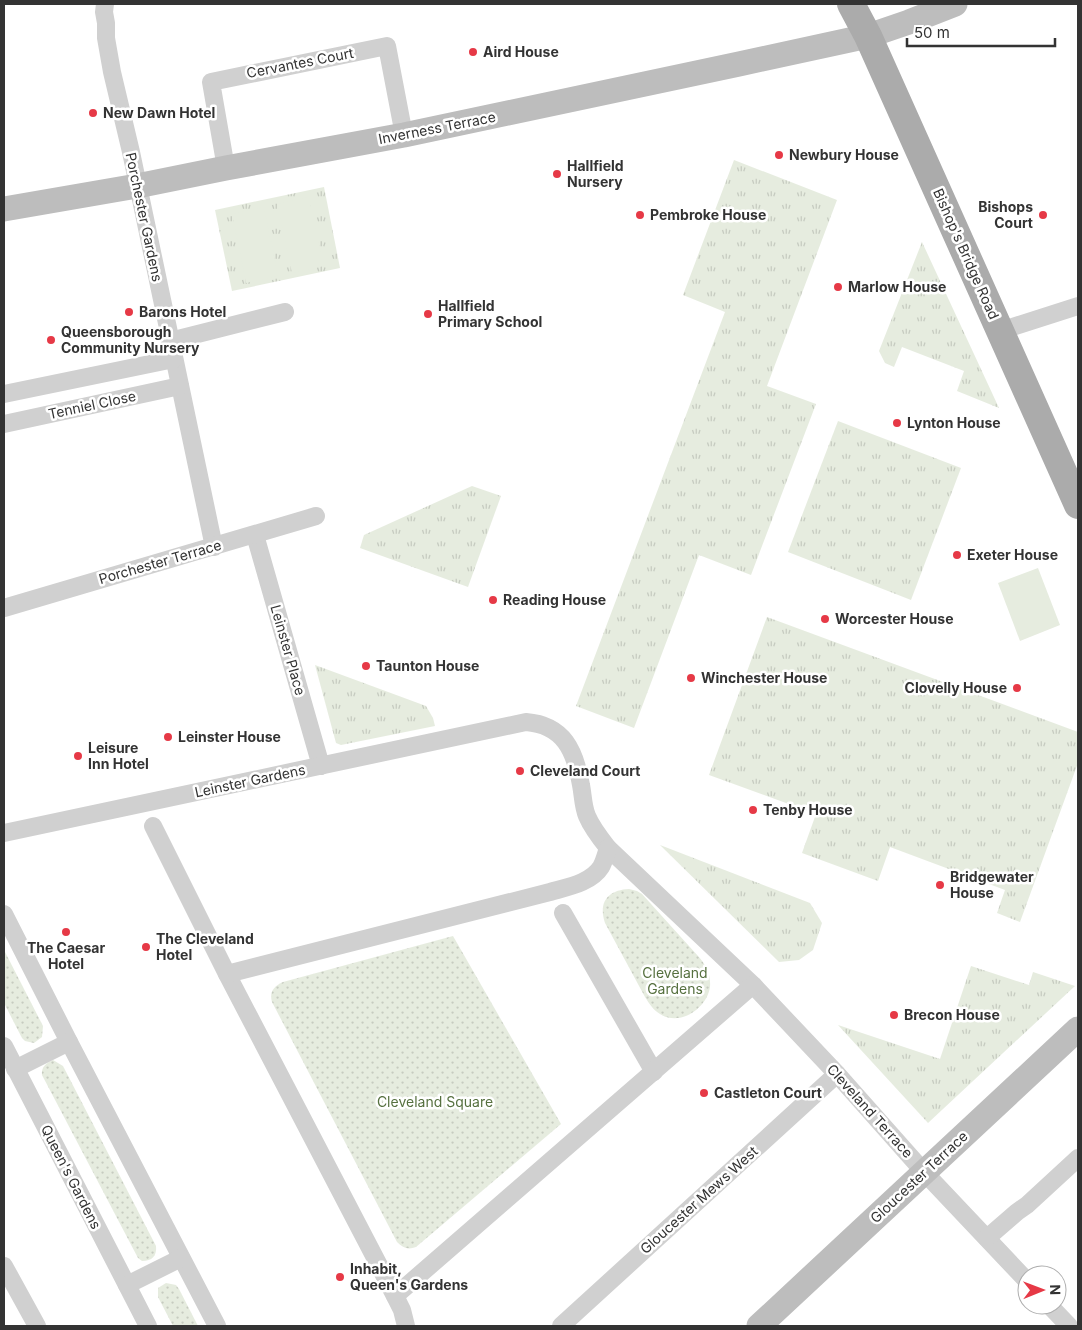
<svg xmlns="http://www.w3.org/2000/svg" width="1082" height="1330" viewBox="0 0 1082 1330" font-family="Inter,sans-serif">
<defs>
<pattern id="grass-tufts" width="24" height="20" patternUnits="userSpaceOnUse" patternTransform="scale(1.25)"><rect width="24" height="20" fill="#e6ecdf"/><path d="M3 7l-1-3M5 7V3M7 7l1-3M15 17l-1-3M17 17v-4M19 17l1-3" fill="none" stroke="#c6cbc0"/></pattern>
<pattern id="garden-dots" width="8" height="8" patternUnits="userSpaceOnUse" patternTransform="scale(1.25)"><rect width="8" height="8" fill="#e6ecdf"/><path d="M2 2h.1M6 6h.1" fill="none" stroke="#c6cbc0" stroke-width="1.8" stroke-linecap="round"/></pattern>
</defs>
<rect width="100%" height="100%" fill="#fff"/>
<g fill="url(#grass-tufts)">
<polygon points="734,160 837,200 767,386 816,404 751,575 699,555 634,728 576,706 725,312 683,295"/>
<polygon points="324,187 340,268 232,291 215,210"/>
<polygon points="922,242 999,408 957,391 964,371 902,347 894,367 885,363 879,351"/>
<polygon points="838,421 961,468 911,600 788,552"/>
<polygon points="472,486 501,496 468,587 360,548 364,535"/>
<polygon points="767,617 1078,732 1078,763 1020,922 997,913 1005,890 890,847 878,881 802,853 816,814 709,775"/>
<polygon points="315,665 426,706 433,718 435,726 341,745 336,743"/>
<polygon points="660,845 810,903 822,923 813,950 799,960 779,962"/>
<polygon points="971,966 1029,985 1033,972 1075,986 928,1123 838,1025 940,1059"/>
</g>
<g fill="url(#garden-dots)">
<path d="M629 889 637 891 642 894 698 956C706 965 711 974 710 987 707 1008 680 1027 660 1014 653 1010 649 1003 645 997L605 923C598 902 608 890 629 889Z"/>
<path d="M453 936 561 1124 416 1247C408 1250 403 1248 397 1242L272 1002C269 992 274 986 283 982Z"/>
<polygon points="4,950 43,1026 42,1037 34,1043 25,1041 22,1038 4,1003"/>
<path d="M53 1060 63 1066 156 1246C157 1256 152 1261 142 1261L138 1258 42 1075C41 1067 46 1063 53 1060Z"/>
<polygon points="166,1283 176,1285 179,1289 198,1326 173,1326 158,1297 158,1288"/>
</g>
<g fill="#e6ecdf">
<polygon points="309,197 324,266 292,273 277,204"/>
<polygon points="264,207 278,276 246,283 232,214"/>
<polygon points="1038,568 1060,625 1020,641 998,583"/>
</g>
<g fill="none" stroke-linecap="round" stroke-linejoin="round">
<g stroke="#d0d0d0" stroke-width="18">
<polyline points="105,4 104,12 106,23 106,38 112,72 131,152 214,547"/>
<polyline points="226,168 211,82 387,46 404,135"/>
<polyline points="1000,331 1078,306"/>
<polyline points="170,341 285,312"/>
<polyline points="4,394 174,359"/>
<polyline points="4,424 180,386"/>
<polyline points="255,535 321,766"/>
<polyline points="4,608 316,516"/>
<polyline points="153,826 227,974 395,1296 402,1310 406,1326"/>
<path d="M4 833 526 722C564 725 575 751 581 785 583 795 583 807 587 816 592 828 600 838 608 848L753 985 837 1074 924 1172 1027 1281"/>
<polyline points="563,913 654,1072"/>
<polyline points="4,914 69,1042 217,1326"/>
<path d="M227 974 550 892C567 887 591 883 601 867 604 862 606 854 608 848"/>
<polyline points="4,1046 148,1326"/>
<polyline points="15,1069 69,1042"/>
<polyline points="987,1238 1017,1212 1027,1205 1078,1158"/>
<polyline points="4,1266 37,1326"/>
<polyline points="127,1285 181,1258"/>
<polyline points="395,1296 753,985"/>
<polyline points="1049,1305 1069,1326"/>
<polyline points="561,1326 837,1074"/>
</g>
<g stroke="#bdbdbd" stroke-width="25">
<polyline points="4,209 137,186 226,168 404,135 739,64 868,36 909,22 955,4"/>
<polyline points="759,1326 1078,1029"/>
</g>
<polyline stroke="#ababab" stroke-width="28" points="851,4 868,36 1078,505"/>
</g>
<g fill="#e63946" stroke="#fff" stroke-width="2">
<circle cx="473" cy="52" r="5"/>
<circle cx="93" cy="113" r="5"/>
<circle cx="779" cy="155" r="5"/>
<circle cx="557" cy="174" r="5"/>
<circle cx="640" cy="215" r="5"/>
<circle cx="1043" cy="215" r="5"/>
<circle cx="838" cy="287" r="5"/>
<circle cx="129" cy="312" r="5"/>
<circle cx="428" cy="314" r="5"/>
<circle cx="51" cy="340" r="5"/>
<circle cx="897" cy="423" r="5"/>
<circle cx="957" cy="555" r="5"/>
<circle cx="493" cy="600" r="5"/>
<circle cx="825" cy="619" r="5"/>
<circle cx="366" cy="666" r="5"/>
<circle cx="691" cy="678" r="5"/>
<circle cx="1017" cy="688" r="5"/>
<circle cx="168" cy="737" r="5"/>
<circle cx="78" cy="756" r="5"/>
<circle cx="520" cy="771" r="5"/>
<circle cx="753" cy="810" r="5"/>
<circle cx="940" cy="885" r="5"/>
<circle cx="66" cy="932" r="5"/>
<circle cx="146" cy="947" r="5"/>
<circle cx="894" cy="1015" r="5"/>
<circle cx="704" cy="1093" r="5"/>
<circle cx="340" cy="1277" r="5"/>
</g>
<g text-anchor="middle" stroke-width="5" stroke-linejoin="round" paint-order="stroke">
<g font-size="14" font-weight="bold" fill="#333" stroke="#fff" text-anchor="start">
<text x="483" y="57">Aird House</text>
<text x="103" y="118">New Dawn Hotel</text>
<text x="789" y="160">Newbury House</text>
<text x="567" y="171">Hallfield<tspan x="567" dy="16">Nursery</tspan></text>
<text x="1033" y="212" text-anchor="end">Bishops<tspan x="1033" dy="16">Court</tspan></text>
<text x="650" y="220">Pembroke House</text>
<text x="848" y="292">Marlow House</text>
<text x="438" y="311">Hallfield<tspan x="438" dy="16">Primary School</tspan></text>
<text x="139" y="317">Barons Hotel</text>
<text x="61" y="337">Queensborough<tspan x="61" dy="16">Community Nursery</tspan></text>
<text x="907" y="428">Lynton House</text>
<text x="967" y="560">Exeter House</text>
<text x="503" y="605">Reading House</text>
<text x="835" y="624">Worcester House</text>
<text x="376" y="671">Taunton House</text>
<text x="701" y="683">Winchester House</text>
<text x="1007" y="693" text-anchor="end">Clovelly House</text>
<text x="178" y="742">Leinster House</text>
<text x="88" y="753">Leisure<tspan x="88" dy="16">Inn Hotel</tspan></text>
<text x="530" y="776">Cleveland Court</text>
<text x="763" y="815">Tenby House</text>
<text x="950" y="882">Bridgewater<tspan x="950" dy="16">House</tspan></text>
<text x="156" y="944">The Cleveland<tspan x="156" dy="16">Hotel</tspan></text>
<text x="66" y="953" text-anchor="middle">The Caesar<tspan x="66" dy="16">Hotel</tspan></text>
<text x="904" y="1020">Brecon House</text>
<text x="714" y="1098">Castleton Court</text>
<text x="350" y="1274">Inhabit,<tspan x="350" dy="16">Queen's Gardens</tspan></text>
</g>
<g font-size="14" fill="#333" stroke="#fff">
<text transform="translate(300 63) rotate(-11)" y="5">Cervantes Court</text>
<text transform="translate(437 128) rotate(-11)" y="5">Inverness Terrace</text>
<text transform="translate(144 217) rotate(78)" y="5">Porchester Gardens</text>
<text transform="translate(966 254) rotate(66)" y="5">Bishop's Bridge Road</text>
<text transform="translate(92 405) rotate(-12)" y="5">Tenniel Close</text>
<text transform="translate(160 562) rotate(-16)" y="5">Porchester Terrace</text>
<text transform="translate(288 650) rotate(74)" y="5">Leinster Place</text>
<text transform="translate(250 781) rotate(-12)" y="5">Leinster Gardens</text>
<text transform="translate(870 1111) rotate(48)" y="5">Cleveland Terrace</text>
<text transform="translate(71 1177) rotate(63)" y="5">Queen's Gardens</text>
<text transform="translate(919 1177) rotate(-43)" y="5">Gloucester Terrace</text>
<text transform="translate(699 1200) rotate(-42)" y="5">Gloucester Mews West</text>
</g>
<g font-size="14" fill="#56703f" stroke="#fff">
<text x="675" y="978">Cleveland<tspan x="675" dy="16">Gardens</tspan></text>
<text x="435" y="1107">Cleveland Square</text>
</g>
</g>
<rect width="1082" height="1330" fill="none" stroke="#333333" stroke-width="10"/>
<g transform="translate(1042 1290) rotate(89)"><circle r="24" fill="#ffffff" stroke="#adadad"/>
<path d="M0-4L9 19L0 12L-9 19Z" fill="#e63946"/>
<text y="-8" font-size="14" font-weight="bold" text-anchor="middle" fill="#333333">N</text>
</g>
<path d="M907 38v8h148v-8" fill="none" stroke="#333333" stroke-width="2.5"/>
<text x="914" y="38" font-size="15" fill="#333333" stroke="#ffffff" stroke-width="4" paint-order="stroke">50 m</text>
</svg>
